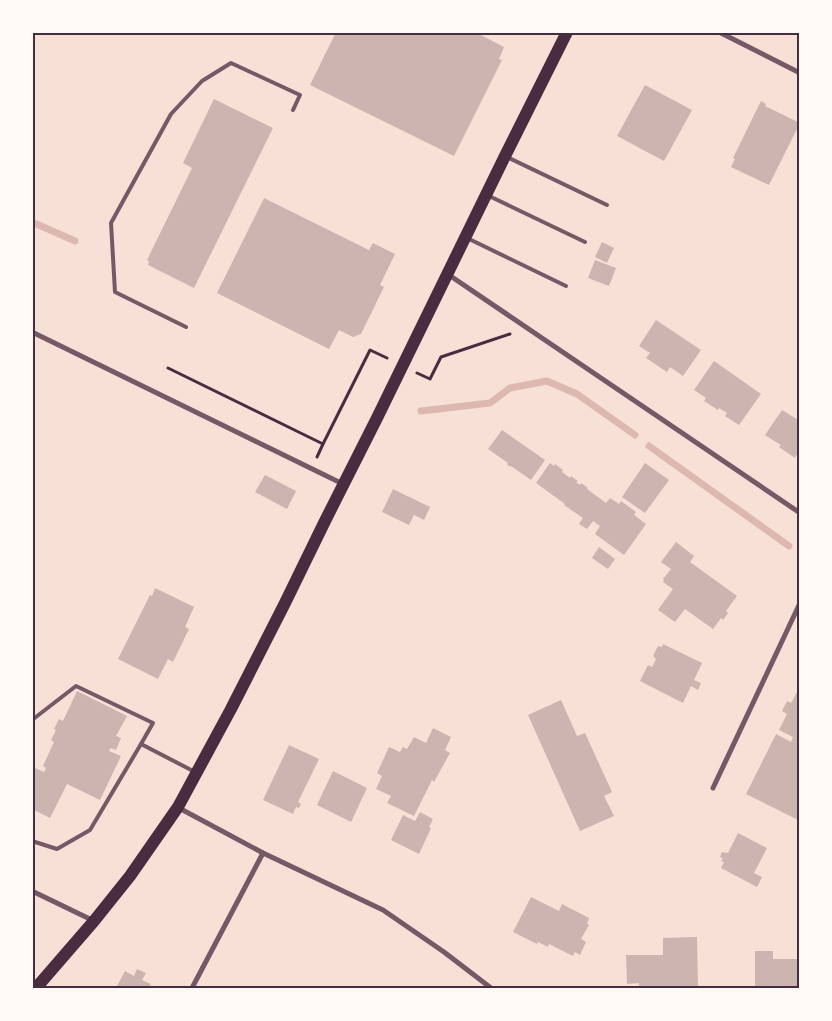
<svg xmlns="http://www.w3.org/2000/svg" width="832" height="1021" viewBox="0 0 832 1021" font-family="Poppins,sans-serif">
<rect width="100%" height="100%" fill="#f7e1d7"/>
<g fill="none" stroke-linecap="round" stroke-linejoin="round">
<g stroke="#dcb8b0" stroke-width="7">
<polyline points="32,222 75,241"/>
<polyline points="421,411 490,403 510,388 547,381 577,394 635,435"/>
<polyline points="649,446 789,546"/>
</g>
</g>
<g fill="#ccb4b1">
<polygon points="336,32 475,32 504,47 499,59 502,60 454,156 310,85"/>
<polygon points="645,85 692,110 664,161 617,136"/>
<polygon points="214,99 273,128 194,288 148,265 149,261 147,260 192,168 183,163"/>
<polygon points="761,101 766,104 765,106 800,123 769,185 731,167 735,159 733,158"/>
<polygon points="264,198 369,250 373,243 395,254 380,285 384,287 361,334 353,337 339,330 329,349 217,293"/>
<polygon points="602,242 614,248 607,263 595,257"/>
<polygon points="595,260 616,268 609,286 588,278"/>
<polygon points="656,320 701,350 683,376 670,367 667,372 646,358 650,353 639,346"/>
<polygon points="714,361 761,394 739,425 725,416 727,413 719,408 718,410 704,401 706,398 694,390"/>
<polygon points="782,410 800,421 800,458 796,455 795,458 779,447 781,445 765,435"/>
<polygon points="502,430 545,460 531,480 511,466 510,467 507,464 508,463 488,449"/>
<polygon points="550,463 554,466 555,464 563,470 562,472 570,478 571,476 578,481 576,482 580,485 581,483 588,488 587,489 606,503 610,498 619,504 621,501 636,512 634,515 646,524 624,555 595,534 600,526 593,521 587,529 579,524 583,518 564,505 565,504 536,483"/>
<polygon points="645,463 669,480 645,513 622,497"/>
<polygon points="265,475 296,491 287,509 255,492"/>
<polygon points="393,489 430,507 424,520 414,515 409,525 382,512"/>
<polygon points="676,542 694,556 690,562 737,596 726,611 728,613 723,620 721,618 713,629 685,609 675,622 658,610 673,589 663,582 664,580 663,579 671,569 661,562"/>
<polygon points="599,547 615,559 608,569 592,558"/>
<polygon points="155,588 194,607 185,627 189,629 173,662 168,659 158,679 118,659 150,595 152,596"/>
<polygon points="663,644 702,663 694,680 701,683 698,690 691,686 683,703 640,681 648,665 652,667 656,659 653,656 658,646 662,647"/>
<polygon points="77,691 127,716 116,736 121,738 116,750 111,748 109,751 121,756 100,800 67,784 50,818 32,809 32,772 35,768 44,772 46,768 43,766 54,742 51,740 56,730 54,729 59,719 63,721"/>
<polygon points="797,692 800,693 800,821 746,794 776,734 791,742 793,737 779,730 787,714 782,711 787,701 791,703"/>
<polygon points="561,700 577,736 585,733 612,792 604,796 614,816 580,831 528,715"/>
<polygon points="433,728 451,737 445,750 450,753 434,782 432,780 414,816 387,803 391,796 376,789 382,776 377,773 389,747 400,752 403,747 407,749 414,737 426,743"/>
<polygon points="289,745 319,759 298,802 301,804 299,808 296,807 293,814 263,800"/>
<polygon points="333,771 367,788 351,822 317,805"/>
<polygon points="420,812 433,819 429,827 431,828 419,854 391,840 403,815 415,821"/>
<polygon points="738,833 767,848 754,873 762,877 757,887 721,868 724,862 721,861 723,858 720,857 722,852 728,853"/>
<polygon points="531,897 559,911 562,904 589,918 587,924 589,925 581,939 586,942 580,955 575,952 573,956 549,944 548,947 538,942 537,944 513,932"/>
<polygon points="697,937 698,988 639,988 639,983 627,984 626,955 663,955 663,938"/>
<polygon points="755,951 773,951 773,959 798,959 799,986 779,986 778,988 769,988 769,986 755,986"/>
<polygon points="137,969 146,973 142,980 151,984 149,988 116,988 125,971 134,976"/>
</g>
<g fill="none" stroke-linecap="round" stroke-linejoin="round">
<g stroke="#4a2c40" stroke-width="3">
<polyline points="168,368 323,444 370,350 387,358"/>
<polyline points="417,373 430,379 441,357 510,334"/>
<polyline points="317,457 323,444"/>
</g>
<g stroke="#755966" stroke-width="4">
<polyline points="507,157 607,205"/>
<polyline points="489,196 585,242"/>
<polyline points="467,238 566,286"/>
<polyline points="186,327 115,292 111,223 171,114 202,81 231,63 300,95 293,110"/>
<polyline points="32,720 76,686 153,723 141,744"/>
<polyline points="32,841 57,849 90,830 141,744 195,772"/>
</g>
<g stroke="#755966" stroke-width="5">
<polyline points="719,32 800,73"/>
<polyline points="449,275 800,513"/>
<polyline points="32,332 343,484"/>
<polyline points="713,788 800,603"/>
<polyline points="179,808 263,853 383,910 444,952 491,988"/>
<polyline points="32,891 94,921"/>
<polyline points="192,988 263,853"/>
</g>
<polyline stroke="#4a2c40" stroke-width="12" points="36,988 94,921 130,876 178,807 231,709 285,603 325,521 377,418 505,156 567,32"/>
</g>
<rect width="832" height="1021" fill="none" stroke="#fffaf5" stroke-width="68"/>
<rect x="34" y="34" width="764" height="953" fill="none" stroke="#4a2c40" stroke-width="2"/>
</svg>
